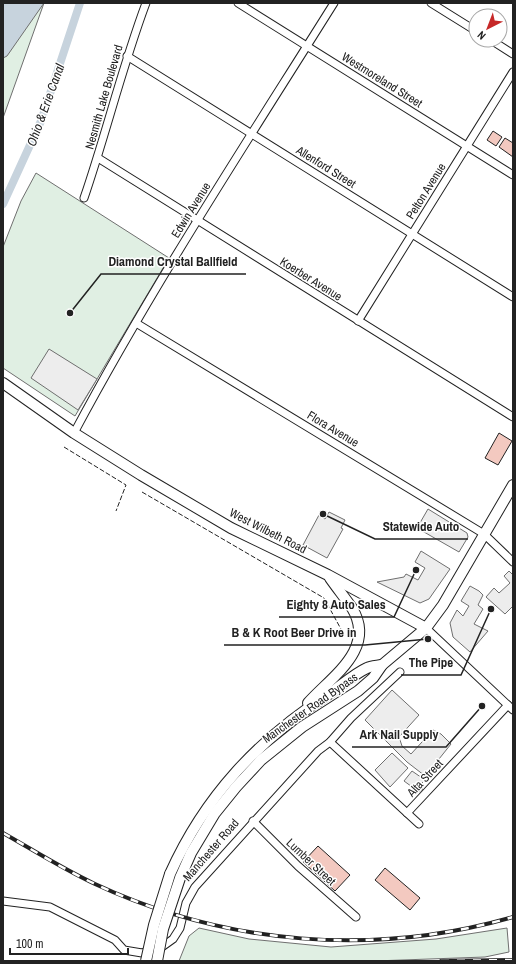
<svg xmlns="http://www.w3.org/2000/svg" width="516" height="964" viewBox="0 0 516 964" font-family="'Archivo Narrow',sans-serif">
<rect width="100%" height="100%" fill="#fff"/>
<g fill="#e0efe3" stroke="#6f6f6f">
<polygon points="3,3 44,3 3,118"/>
<polygon points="36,173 169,258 75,416 3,368 3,247 21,201"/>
<polygon points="199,928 249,939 331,947 436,939 507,928 509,952 485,957 374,961 179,961 189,936"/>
</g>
<g fill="#ededed" stroke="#6f6f6f">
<polygon points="49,349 97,379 78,410 31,378"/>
<polygon points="428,509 467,533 468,537 459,552 417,528"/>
<polygon points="329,512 345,520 341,528 343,529 327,558 303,545 319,515 325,519"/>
<polygon points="421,551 450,569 429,599 420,603 377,582 404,577 406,574 418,580 425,568 415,562"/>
<polygon points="509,571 513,575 513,606 505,614 486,597 494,588 499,593 510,583 504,576"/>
<polygon points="470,586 479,591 483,595 478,605 483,609 474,624 488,631 470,652 453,637 450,623 457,610 463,616 469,606 461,601"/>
<polygon points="392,690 419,715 399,737 402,746 411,754 433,730 441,734 451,744 431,769 431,772 433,773 429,779 407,762 365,720"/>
<polygon points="392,753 408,768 390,787 375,770"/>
<polygon points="412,771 425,780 419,786 423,789 419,792 404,781"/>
</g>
<polygon fill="#c7d3dd" stroke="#6f6f6f" points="3,3 44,3 7,56 3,58"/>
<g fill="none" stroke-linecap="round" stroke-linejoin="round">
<polyline stroke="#c7d3dd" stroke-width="8" points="3,204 41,121 80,3"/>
</g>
<g fill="#f3c9c0" stroke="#222">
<polygon points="493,131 502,137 496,146 487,140"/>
<polygon points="505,138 513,143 513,157 499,147"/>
<polygon points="499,433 512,441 498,465 485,458"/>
<polygon points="318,846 350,875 335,891 303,862"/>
<polygon points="385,868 420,898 410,910 375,880"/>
</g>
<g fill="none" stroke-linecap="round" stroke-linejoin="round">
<defs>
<g id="minor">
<polyline points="238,3 513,175"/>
<polyline points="431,3 476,31"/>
<polyline points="491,40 513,54"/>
<polyline points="127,56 513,297"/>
<polyline points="98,158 513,417"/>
<path d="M84 198C106 134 122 67 146 3"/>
<polyline points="358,321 513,72"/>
<polyline points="136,323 484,534 513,562"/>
<path d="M74 433C153 285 245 145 334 3"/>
<polyline points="426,628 513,710"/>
<polyline points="330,742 419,824"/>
<polyline points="407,813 508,705"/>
<polyline points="253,821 298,866 356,917"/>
<polyline points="3,901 50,907 115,940 124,950 142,953 159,949 173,939 180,928 186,903 195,887 318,751 330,742 351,718 400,672"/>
</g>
<g id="secondary">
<polyline points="3,383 74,433 141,475 231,528 328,575 426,628"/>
<path d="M308 703C331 677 377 649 352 608 345 598 337 588 330 578"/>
<path d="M170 874C205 796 258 740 329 694 341 686 354 674 367 668 371 666 377 666 382 665"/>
<polyline points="180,878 191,853 215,813 236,787 261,760 302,727 358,691 373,678 382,665 426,628 443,605 513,485"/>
</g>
</defs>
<use href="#minor" stroke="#222" stroke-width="9"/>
<use href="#secondary" stroke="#222" stroke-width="12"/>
<use href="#minor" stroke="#fff" stroke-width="7"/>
<use href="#secondary" stroke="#fff" stroke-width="10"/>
<defs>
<g id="rail">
<path d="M3 833C33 850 63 869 95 884 226 945 374 957 513 917"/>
<polyline points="441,961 513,960"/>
</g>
</defs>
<use href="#rail" stroke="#222" stroke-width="4"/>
<use href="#rail" stroke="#fff" stroke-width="2.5" stroke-dasharray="8" stroke-linecap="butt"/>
<defs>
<g id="secondary-bridge">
<polyline points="146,961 154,925 170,874"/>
<polyline points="157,961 163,929 180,878"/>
</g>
</defs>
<use href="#secondary-bridge" stroke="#222" stroke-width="12" stroke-linecap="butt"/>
<use href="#secondary-bridge" stroke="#fff" stroke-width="10"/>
<g stroke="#222" stroke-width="1" stroke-dasharray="5 2" stroke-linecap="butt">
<polyline points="64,447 126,485 116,511"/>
<polyline points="142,492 324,598 342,631"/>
</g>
</g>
<g text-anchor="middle" stroke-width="3" stroke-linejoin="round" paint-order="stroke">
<g font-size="12" fill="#222" stroke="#fff">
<text transform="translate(382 80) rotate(32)" y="4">Westmoreland Street</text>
<text transform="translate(104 97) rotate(-74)" y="4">Nesmith Lake Boulevard</text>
<text transform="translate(326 167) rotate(32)" y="4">Allenford Street</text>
<text transform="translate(426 191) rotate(-58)" y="4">Pelton Avenue</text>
<text transform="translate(191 210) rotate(-58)" y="4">Edwin Avenue</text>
<text transform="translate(311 279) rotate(32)" y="4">Koerber Avenue</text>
<text transform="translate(333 429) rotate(31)" y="4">Flora Avenue</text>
<text transform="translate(268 531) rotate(27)" y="4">West Wilbeth Road</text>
<text transform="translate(310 708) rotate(-35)" y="4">Manchester Road Bypass</text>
<text transform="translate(425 778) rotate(-47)" y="4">Alta Street</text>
<text transform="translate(211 850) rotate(-49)" y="4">Manchester Road</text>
<text transform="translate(311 862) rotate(43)" y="4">Lumber Street</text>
</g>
<g font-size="13" font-style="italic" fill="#222" stroke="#fff">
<text transform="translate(45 105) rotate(-70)" y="5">Ohio &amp; Erie Canal</text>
</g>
</g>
<path fill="none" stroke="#222" stroke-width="1.5" d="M70 313L101 274H246M323 514L375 539H468M416 570L394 617H279M428 639L365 645H224M491 609L461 675H401M482 706L446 747H352"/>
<g fill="#222" stroke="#fff" stroke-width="1.5">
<circle cx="70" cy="313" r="4"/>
<circle cx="323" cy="514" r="4"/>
<circle cx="416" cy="570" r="4"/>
<circle cx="428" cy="639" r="4"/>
<circle cx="491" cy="609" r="4"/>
<circle cx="482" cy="706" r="4"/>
</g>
<g font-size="13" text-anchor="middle" font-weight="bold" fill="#222" stroke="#fff" stroke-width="3" stroke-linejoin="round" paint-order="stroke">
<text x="173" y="266">Diamond Crystal Ballfield</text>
<text x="421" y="531">Statewide Auto</text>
<text x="336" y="609">Eighty 8 Auto Sales</text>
<text x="294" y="637">B &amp; K Root Beer Drive in</text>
<text x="431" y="667">The Pipe</text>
<text x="399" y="739">Ark Nail Supply</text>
</g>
<rect width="516" height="964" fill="none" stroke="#222222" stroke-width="8"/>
<g transform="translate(488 28) rotate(222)"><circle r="19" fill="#ffffff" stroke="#a7a7a7"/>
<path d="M0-3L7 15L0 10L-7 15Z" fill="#c62828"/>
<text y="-6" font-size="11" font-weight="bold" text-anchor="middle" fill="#222222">N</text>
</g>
<path d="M10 948v6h118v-6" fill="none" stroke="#222222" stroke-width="2"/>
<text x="16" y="948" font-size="12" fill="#222222" stroke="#ffffff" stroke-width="3" paint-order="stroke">100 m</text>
</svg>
